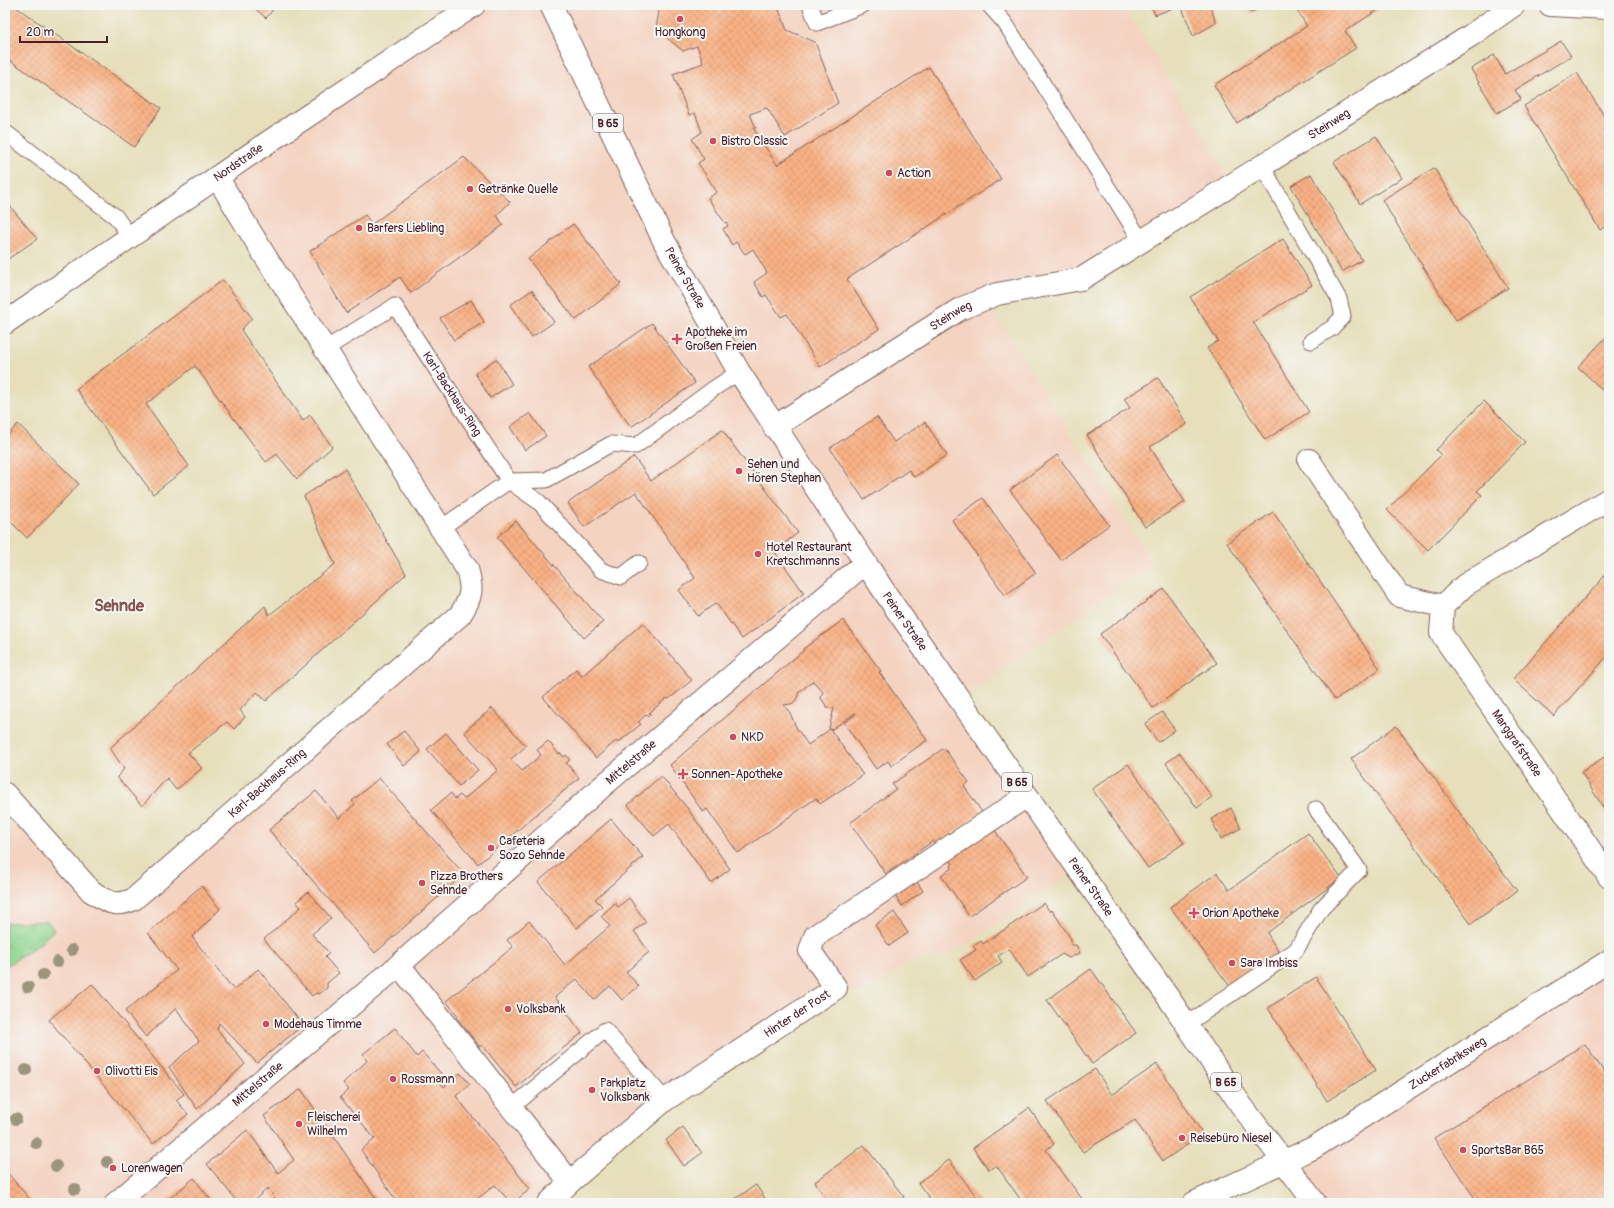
<svg xmlns="http://www.w3.org/2000/svg" width="1614" height="1208" viewBox="0 0 1614 1208" font-family="Pangolin,sans-serif">
<defs>
<pattern id="grass-tufts" width="24" height="20" patternUnits="userSpaceOnUse"><rect width="24" height="20" fill="#91d690"/><path d="M3 7l-1-3M5 7V3M7 7l1-3M15 17l-1-3M17 17v-4M19 17l1-3" fill="none" stroke="#7fb77c"/></pattern>
<pattern id="building-cross-hatch" width="8" height="8" patternUnits="userSpaceOnUse"><rect width="8" height="8" fill="#f9b183"/><path d="M0 0l8 8M0 8l8-8" fill="none" stroke="#d79871"/></pattern>
</defs>
<rect width="100%" height="100%" fill="#f6f6f2"/>
<filter id="ink" filterUnits="userSpaceOnUse"><feTurbulence type="fractalNoise" baseFrequency=".025" numOctaves="2"/><feDisplacementMap in="SourceGraphic" scale="8" xChannelSelector="R" yChannelSelector="G"/><feConvolveMatrix kernelMatrix="1 2 1 2 8 2 1 2 1" color-interpolation-filters="sRGB"/></filter>
<filter id="wash" filterUnits="userSpaceOnUse"><feTurbulence type="fractalNoise" baseFrequency=".012" numOctaves="4" result="noise"/><feDisplacementMap in="SourceGraphic" scale="16" xChannelSelector="R" yChannelSelector="G"/><feGaussianBlur stdDeviation="0.9" result="paint"/><feColorMatrix in="noise" values="0 0 0 0 0 0 0 0 0 0 0 0 0 0 0 0 0 1.4 0 .05"/><feComposite in="paint" operator="in"/></filter>
<g filter="url(#wash)">
<rect width="100%" height="100%" fill="#e6dfba"/>
<g fill="#f4d3c1">
<polygon points="474,5 1124,5 1233,185 1081,281 986,299 1153,564 960,699 1078,869 949,956 919,957 864,992 832,991 659,1105 548,1203 5,1203 5,831 24,814 118,904 445,630 470,590 218,176"/>
<polygon points="1609,965 1609,1203 1312,1203 1284,1165"/>
</g>
<polygon fill="url(#grass-tufts)" stroke="#6e7a5e" points="47,921 54,930 38,945 5,967 5,923"/>
<g id="blocks">
<g fill="url(#building-cross-hatch)">
<polygon points="5,5 13,5 161,108 134,147 5,57"/>
<polygon points="251,5 277,5 266,18"/>
<polygon points="660,5 777,5 787,30 815,42 838,103 785,137 767,108 750,114 756,128 753,128 777,165 929,67 1001,179 847,279 879,329 820,367 787,314 781,317 766,295 763,297 754,282 767,273 753,249 745,254 736,242 732,245 723,229 728,226 726,222 725,223 708,198 717,192 698,163 704,159 692,139 702,132 695,113 689,115 673,74 703,63 697,46 683,51 656,29"/>
<polygon points="1151,5 1181,5 1155,15"/>
<polygon points="1181,5 1210,5 1216,23 1193,36"/>
<polygon points="1246,5 1263,5 1251,13"/>
<polygon points="1302,5 1386,5 1345,31 1356,48 1237,123 1214,85 1307,26 1296,9"/>
<polygon points="1561,41 1571,56 1515,90 1521,99 1497,113 1471,69 1494,55 1505,74"/>
<polygon points="1577,73 1609,124 1609,224 1600,230 1524,106"/>
<polygon points="1376,136 1402,178 1360,204 1334,162"/>
<polygon points="464,157 510,202 497,215 503,225 411,293 400,277 346,313 310,251 365,215 372,224"/>
<polygon points="1434,168 1508,288 1456,320 1382,200"/>
<polygon points="1311,174 1362,260 1342,272 1291,186"/>
<polygon points="5,200 37,239 5,261"/>
<polygon points="573,224 621,284 576,320 528,259"/>
<polygon points="1283,239 1312,285 1253,322 1309,412 1265,440 1207,348 1218,341 1190,297"/>
<polygon points="223,280 252,318 241,330 303,421 310,415 332,447 297,479 277,454 266,462 195,366 146,404 189,466 153,494 76,389"/>
<polygon points="532,290 554,322 532,337 510,305"/>
<polygon points="471,300 484,322 454,340 440,318"/>
<polygon points="652,323 695,383 631,427 588,367"/>
<polygon points="1609,334 1609,396 1578,367"/>
<polygon points="496,359 512,384 490,398 475,373"/>
<polygon points="1158,378 1187,424 1150,447 1185,502 1145,527 1087,435 1130,408 1124,399"/>
<polygon points="1484,401 1525,442 1477,491 1482,495 1428,550 1387,510 1441,455 1436,450"/>
<polygon points="530,413 546,436 525,450 510,427"/>
<polygon points="877,417 894,442 925,422 947,455 914,477 909,470 864,500 830,448"/>
<polygon points="18,424 79,484 27,538 5,516 5,438"/>
<polygon points="722,430 798,533 774,551 804,593 742,639 716,603 698,616 679,590 695,578 636,492 584,527 568,503 634,457 651,481"/>
<polygon points="1057,455 1109,525 1061,560 1010,490"/>
<polygon points="345,469 406,574 266,701 257,692 240,710 245,717 234,729 227,722 188,753 202,768 176,790 167,778 142,806 117,777 124,769 110,748 265,606 269,615 335,564 304,496"/>
<polygon points="983,498 1036,573 1005,595 952,520"/>
<polygon points="1273,512 1380,669 1335,700 1227,543"/>
<polygon points="516,521 603,622 584,638 497,537"/>
<polygon points="1609,571 1609,654 1554,716 1513,679"/>
<polygon points="1164,589 1217,663 1153,708 1100,634"/>
<polygon points="843,620 881,671 879,672 927,740 891,766 888,761 876,769 844,723 856,714 855,713 831,730 829,728 834,708 827,707 821,698 823,692 812,680 813,681 799,692 797,698 794,702 791,704 784,705 790,713 796,727 808,745 830,729 863,775 820,804 816,798 738,853 707,809 703,812 670,765 764,684 804,650 803,649"/>
<polygon points="643,623 692,680 669,699 667,698 649,713 651,715 649,717 647,714 638,722 641,724 618,743 616,741 596,758 543,697 576,669 582,676"/>
<polygon points="492,708 526,746 511,759 522,771 541,755 537,750 548,741 559,754 560,753 564,757 566,755 570,760 566,763 579,778 478,864 431,810 451,793 455,799 460,795 464,799 498,770 464,732"/>
<polygon points="1162,712 1175,730 1158,742 1145,724"/>
<polygon points="1396,726 1517,891 1471,924 1351,759"/>
<polygon points="404,731 421,752 404,766 387,744"/>
<polygon points="446,733 478,770 459,786 427,749"/>
<polygon points="944,748 969,782 964,786 982,812 936,845 933,841 886,874 850,823 896,789 892,784"/>
<polygon points="1180,753 1212,797 1197,808 1166,763"/>
<polygon points="1609,754 1609,817 1581,772"/>
<polygon points="1128,764 1184,843 1148,868 1092,789"/>
<polygon points="661,776 688,809 730,869 711,883 669,824 654,836 628,805"/>
<polygon points="379,778 464,874 375,953 269,830 316,791 339,818 355,804 352,801"/>
<polygon points="1231,808 1241,828 1221,839 1211,819"/>
<polygon points="611,819 643,857 595,899 602,906 577,928 538,882"/>
<polygon points="992,826 1027,877 969,916 941,875 952,868 951,866 953,864 948,856"/>
<polygon points="1308,833 1341,878 1267,933 1281,956 1232,989 1170,907 1217,873 1229,890"/>
<polygon points="915,879 923,891 902,906 894,894"/>
<polygon points="201,886 220,909 192,937 234,990 258,969 303,1025 257,1063 219,1023 217,1029 245,1064 197,1109 169,1067 199,1041 176,1008 146,1037 125,1011 177,970 148,933"/>
<polygon points="308,892 331,918 312,934 329,953 325,957 339,973 327,983 327,988 319,994 316,993 312,996 264,939 301,907 296,902"/>
<polygon points="629,898 646,922 634,931 649,952 626,972 639,986 622,1000 610,986 594,1000 577,979 562,991 555,997 582,1033 516,1087 482,1045 480,1047 457,1018 458,1016 446,1001 513,947 507,940 529,921 565,965 610,926 601,916 615,903 618,907"/>
<polygon points="1044,903 1050,912 1052,910 1071,939 1071,945 1076,945 1080,953 1069,958 1062,954 1028,977 1009,949 998,956 1002,962 975,981 960,960 976,950 973,946 981,941 983,944"/>
<polygon points="894,912 908,933 889,946 875,925"/>
<polygon points="1091,969 1136,1033 1092,1064 1047,1000"/>
<polygon points="1316,977 1376,1070 1327,1101 1268,1008"/>
<polygon points="92,984 184,1094 176,1100 188,1114 153,1144 49,1020"/>
<polygon points="395,1028 417,1057 422,1052 444,1077 439,1081 444,1087 460,1073 470,1084 456,1096 530,1189 513,1203 511,1203 495,1185 472,1203 398,1203 361,1150 375,1139 340,1097 349,1090 343,1083 367,1061 363,1054"/>
<polygon points="1585,1044 1609,1079 1609,1203 1478,1203 1434,1138"/>
<polygon points="1157,1064 1203,1134 1163,1161 1135,1120 1083,1152 1047,1101 1095,1069 1112,1095"/>
<polygon points="301,1089 379,1203 278,1203 268,1188 251,1203 238,1203 207,1164 247,1130 278,1173 294,1160 264,1116"/>
<polygon points="1029,1108 1054,1144 1046,1150 1085,1203 1023,1203 996,1165 989,1170 973,1148"/>
<polygon points="683,1127 702,1153 684,1166 666,1140"/>
<polygon points="864,1145 904,1197 896,1203 830,1203 815,1182"/>
<polygon points="949,1160 981,1203 933,1203 918,1183"/>
<polygon points="5,1170 33,1203 5,1203"/>
<polygon points="194,1178 213,1203 164,1203"/>
<polygon points="756,1185 768,1203 728,1203 744,1193"/>
</g>
</g>
</g>
<g filter="url(#ink)">
<use href="#blocks" fill-opacity="0" stroke="#81625d" stroke-width="1"/>
<g fill="none" stroke-linecap="round" stroke-linejoin="round">
<defs>
<g id="lane">
<polyline points="810,5 817,23 863,5"/>
<polyline points="989,5 1005,23 1142,242"/>
<polyline points="5,132 116,217 130,237"/>
<polyline points="1262,166 1339,299 1343,316 1332,328 1311,341"/>
<path id="s1" d="M325 349 395 306 509 481 441 528"/>
<polyline points="509,481 546,480 611,444 636,446 713,389 739,372"/>
<polyline points="509,481 539,502 601,570 621,577 639,563"/>
<polyline points="1187,1024 1296,950 1321,909 1359,870 1316,809"/>
<polyline points="512,1107 605,1030 665,1100"/>
</g>
<g id="street">
<polyline points="1550,5 1609,8"/>
<path id="s2" d="M774 427 960 309 997 294 1081 279 1470 36 1514 5"/>
<polyline points="1309,460 1399,596 1443,606"/>
<path id="s3" d="M1609 499 1465 585 1443 606 1441 633 1609 877"/>
<path id="s4" d="M5 794 91 891C107 902 116 908 134 899L460 615C472 597 473 589 467 569L265 256 217 177"/>
<polyline points="399,965 570,1182"/>
<path id="s5" d="M116 1203 399 965 604 785 865 563"/>
<path id="s6" d="M549 1203 570 1182 665 1100 836 988 810 951 815 936 1027 796"/>
<path id="s7" d="M1194 1203 1313 1148 1609 961"/>
</g>
<g id="secondary">
<path id="s8" d="M5 323 258 149 474 5"/>
</g>
<g id="primary">
<path id="s9" d="M551 5 664 241 739 372 892 603 1170 1000 1241 1105 1315 1203"/>
</g>
</defs>
<use href="#lane" stroke="#81625d" stroke-width="17"/>
<use href="#street" stroke="#81625d" stroke-width="24"/>
<use href="#secondary" stroke="#81625d" stroke-width="24"/>
<use href="#primary" stroke="#81625d" stroke-width="24"/>
<use href="#lane" stroke="#fff" stroke-width="15"/>
<use href="#street" stroke="#fff" stroke-width="22"/>
<use href="#secondary" stroke="#fff" stroke-width="22"/>
<use href="#primary" stroke="#fff" stroke-width="22"/>
</g>
<g fill="#9c947c">
<circle cx="72" cy="950" r="6"/>
<circle cx="57" cy="962" r="6"/>
<circle cx="43" cy="975" r="6"/>
<circle cx="28" cy="987" r="6"/>
<circle cx="26" cy="1070" r="6"/>
<circle cx="16" cy="1119" r="6"/>
<circle cx="36" cy="1143" r="6"/>
<circle cx="107" cy="1162" r="6"/>
<circle cx="56" cy="1166" r="6"/>
<circle cx="75" cy="1189" r="6"/>
</g>
</g>
<g fill="#d1495b" stroke="#f6f6f2" stroke-width="1.5">
<circle cx="680" cy="19" r="4"/>
<circle cx="713" cy="141" r="4"/>
<circle cx="889" cy="173" r="4"/>
<circle cx="470" cy="189" r="4"/>
<circle cx="359" cy="228" r="4"/>
<path d="M675 333h4v4h4v4h-4v4h-4v-4h-4v-4h4z"/>
<circle cx="739" cy="471" r="4"/>
<circle cx="758" cy="554" r="4"/>
<circle cx="733" cy="737" r="4"/>
<path d="M681 768h4v4h4v4h-4v4h-4v-4h-4v-4h4z"/>
<circle cx="491" cy="848" r="4"/>
<circle cx="422" cy="883" r="4"/>
<path d="M1192 907h4v4h4v4h-4v4h-4v-4h-4v-4h4z"/>
<circle cx="1232" cy="963" r="4"/>
<circle cx="508" cy="1009" r="4"/>
<circle cx="266" cy="1024" r="4"/>
<circle cx="97" cy="1071" r="4"/>
<circle cx="393" cy="1079" r="4"/>
<circle cx="592" cy="1090" r="4"/>
<circle cx="299" cy="1124" r="4"/>
<circle cx="1182" cy="1138" r="4"/>
<circle cx="1463" cy="1150" r="4"/>
<circle cx="113" cy="1168" r="4"/>
</g>
<g text-anchor="middle" stroke-width="4" stroke-linejoin="round" paint-order="stroke">
<g fill="#f6f6f2" stroke="#7e6067" stroke-width="1">
<rect x="593" y="114" width="30" height="18" rx="3"/>
<rect x="1002" y="773" width="30" height="18" rx="3"/>
<rect x="1211" y="1073" width="30" height="18" rx="3"/>
</g>
<g font-size="11" font-weight="bold" fill="#4a1f2b">
<text x="608" y="127">B 65</text>
<text x="1017" y="786">B 65</text>
<text x="1226" y="1086">B 65</text>
</g>
<g font-size="12" fill="#4a1f2b" stroke="#f6f6f2" text-anchor="start">
<text x="680" y="36" text-anchor="middle">Hongkong</text>
<text x="721" y="145">Bistro Classic</text>
<text x="897" y="177">Action</text>
<text x="478" y="193">Getränke Quelle</text>
<text x="367" y="232">Barfers Liebling</text>
<text x="685" y="336">Apotheke im<tspan x="685" dy="14">Großen Freien</tspan></text>
<text x="747" y="468">Sehen und<tspan x="747" dy="14">Hören Stephan</tspan></text>
<text x="766" y="551">Hotel Restaurant<tspan x="766" dy="14">Kretschmanns</tspan></text>
<text x="741" y="741">NKD</text>
<text x="691" y="778">Sonnen-Apotheke</text>
<text x="499" y="845">Cafeteria<tspan x="499" dy="14">Sozo Sehnde</tspan></text>
<text x="430" y="880">Pizza Brothers<tspan x="430" dy="14">Sehnde</tspan></text>
<text x="1202" y="917">Orion Apotheke</text>
<text x="1240" y="967">Sara Imbiss</text>
<text x="516" y="1013">Volksbank</text>
<text x="274" y="1028">Modehaus Timme</text>
<text x="105" y="1075">Olivotti Eis</text>
<text x="401" y="1083">Rossmann</text>
<text x="600" y="1087">Parkplatz<tspan x="600" dy="14">Volksbank</tspan></text>
<text x="307" y="1121">Fleischerei<tspan x="307" dy="14">Wilhelm</tspan></text>
<text x="1190" y="1142">Reisebüro Niesel</text>
<text x="1471" y="1154">SportsBar B65</text>
<text x="121" y="1172">Lorenwagen</text>
</g>
<g font-size="12" fill="#4a1f2b" stroke="#f6f6f2">
<text dy="4" stroke="none"><textPath href="#s2" startOffset="638">Steinweg</textPath></text>
<text dy="4" stroke="none"><textPath href="#s8" startOffset="283">Nordstraße</textPath></text>
<text dy="4" stroke="none"><textPath href="#s9" startOffset="304">Peiner Straße</textPath></text>
<text dy="4" stroke="none"><textPath href="#s2" startOffset="209">Steinweg</textPath></text>
<text dy="4" stroke="none"><textPath href="#s1" startOffset="187">Karl-Backhaus-Ring</textPath></text>
<text dy="4" stroke="none"><textPath href="#s9" startOffset="712">Peiner Straße</textPath></text>
<text dy="4" stroke="none"><textPath href="#s3" startOffset="359">Marggrafstraße</textPath></text>
<text dy="4" stroke="none"><textPath href="#s5" startOffset="678">Mittelstraße</textPath></text>
<text dy="4" stroke="none"><textPath href="#s4" startOffset="353">Karl-Backhaus-Ring</textPath></text>
<text dy="4" stroke="none"><textPath href="#s9" startOffset="1036">Peiner Straße</textPath></text>
<text dy="4" stroke="none"><textPath href="#s6" startOffset="313">Hinter der Post</textPath></text>
<text dy="4" stroke="none"><textPath href="#s7" startOffset="290">Zuckerfabriksweg</textPath></text>
<text dy="4" stroke="none"><textPath href="#s5" startOffset="185">Mittelstraße</textPath></text>
</g>
<g font-size="16" font-weight="bold" fill="#87524a" stroke="#f6f6f2">
<text x="119" y="611">Sehnde</text>
</g>
</g>
<rect width="1614" height="1208" fill="none" stroke="#f6f6f2" stroke-width="20"/>
<path d="M20 36v6h87v-6" fill="none" stroke="#4a1f2b" stroke-width="2"/>
<text x="26" y="36" font-size="12" fill="#4a1f2b" stroke="#f6f6f2" stroke-width="3" paint-order="stroke">20 m</text>
</svg>
